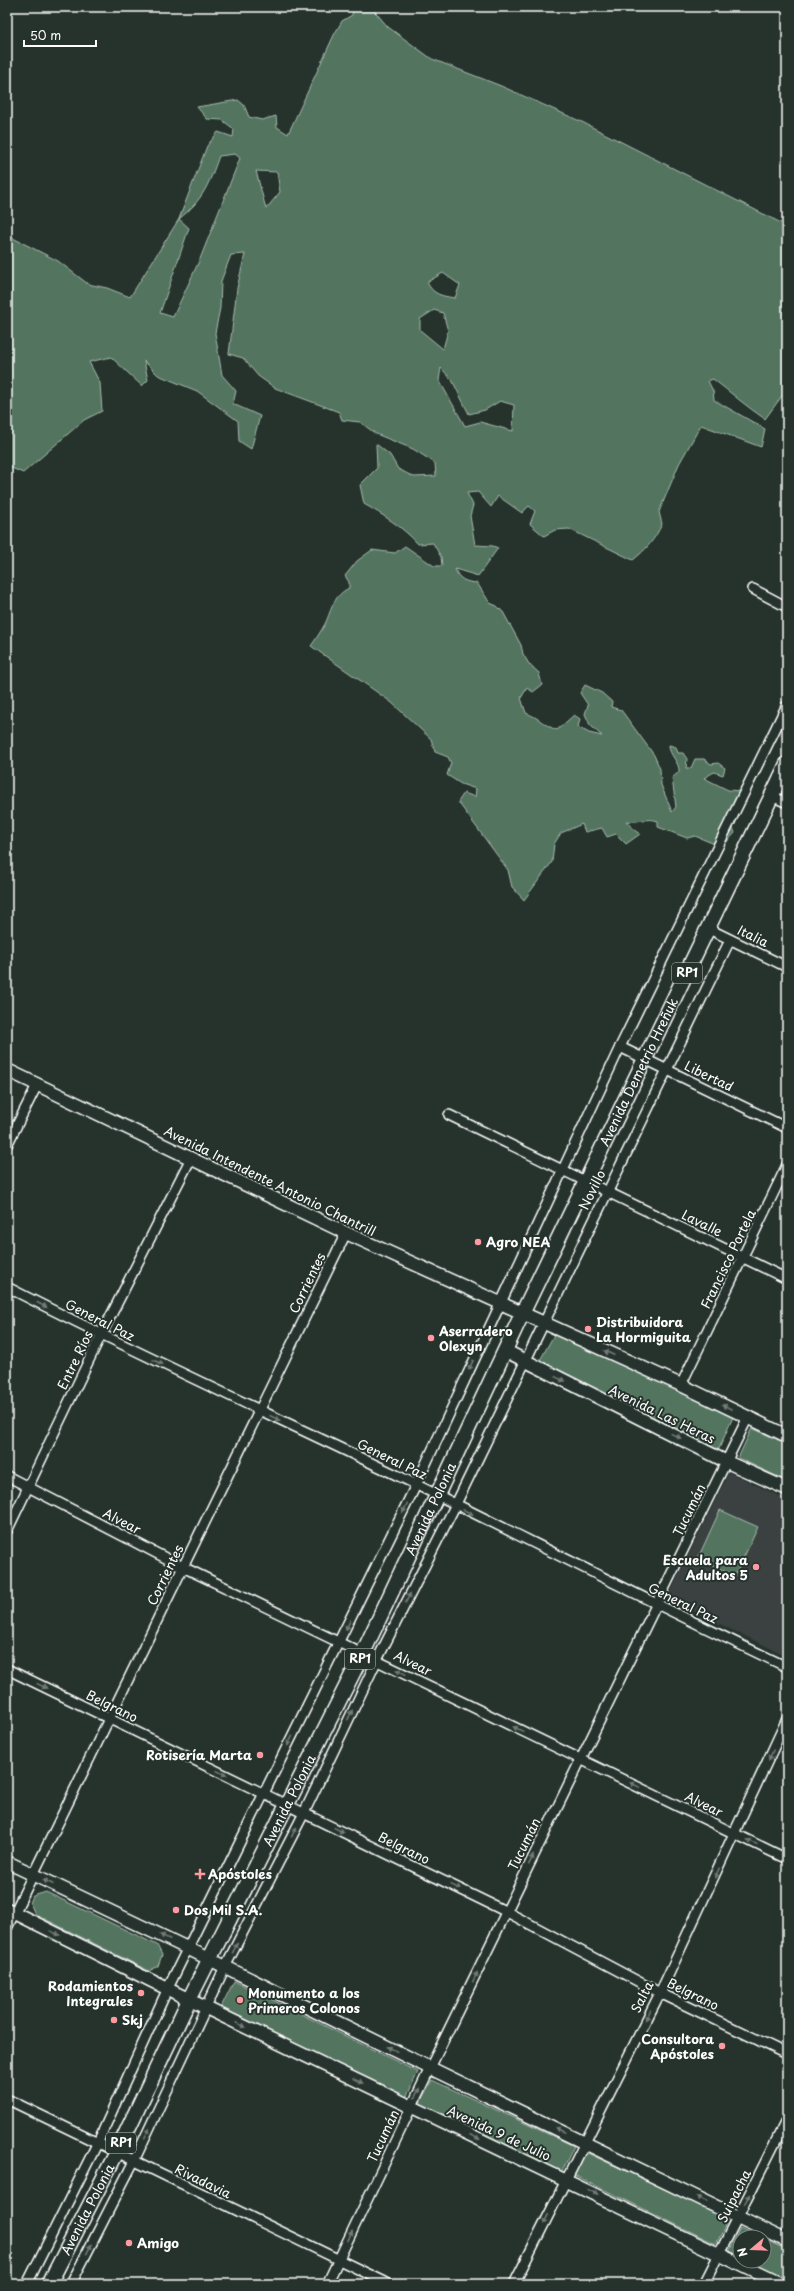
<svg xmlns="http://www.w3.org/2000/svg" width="794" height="2291" viewBox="0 0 794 2291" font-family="'Playpen Sans',sans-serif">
<rect width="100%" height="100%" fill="#26332d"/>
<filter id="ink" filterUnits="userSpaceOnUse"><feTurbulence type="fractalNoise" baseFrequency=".025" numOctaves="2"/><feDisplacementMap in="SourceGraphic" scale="8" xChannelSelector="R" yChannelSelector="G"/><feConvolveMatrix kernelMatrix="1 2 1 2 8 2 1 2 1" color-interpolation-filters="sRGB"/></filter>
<g filter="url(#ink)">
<polygon fill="#3a413f" points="729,1472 787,1500 787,1656 667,1599"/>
<g fill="#52745f" stroke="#a8baaf" fill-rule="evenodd">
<path d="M353 7H371L388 27 432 59 501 86 582 122 787 226V389L765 419C747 407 730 392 713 379L708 381 713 391 714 400 765 429 761 447 701 425 679 464 659 512 662 524C655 539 646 550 633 560L569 529 555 530 544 536 530 524 535 511 529 506 522 513 498 496 491 507 478 492 467 493 473 505 470 516 475 545 493 546 498 548 478 576 455 569C459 580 466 582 477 583L490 603 497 606 503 612 521 645 523 654 529 664 539 673 542 685 533 692 527 688 521 698 526 713C540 718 543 725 557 730L574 715 580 719 578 727 589 733 602 736 590 725 585 714 588 705 580 693 585 685 602 693 612 702 611 707 621 710 654 755 660 769 661 785 672 812 676 807 672 778 679 772C680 762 669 756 669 745L676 747 678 753H683L687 759 686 768H691L695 759H704L711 764 718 763 725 768 723 775 714 772 704 778 728 790 741 791 731 822 735 833 722 847 695 836 687 838 658 827V821C646 817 638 823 626 821L634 830 640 834 626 844 616 834 607 837 602 828 585 832 582 824 561 833 554 844 552 862 524 900 512 887 508 870 458 802 464 793 475 797 476 789 461 784 447 775 451 763 448 757 435 752 431 739 391 702 311 646C316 639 321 631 325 624 332 609 333 596 349 588V582L345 576 357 561 372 550 395 553 405 546 434 566H442L441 557 433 543 418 544C403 527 383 515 364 504L360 485 377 468 376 444 390 455 398 469 414 477 436 476 435 463 413 449 376 434 360 422 342 420 339 412 275 388 258 376 243 358 229 354 237 288 245 254 231 255 221 281 220 308 215 333 222 375 236 391 233 404 260 416 251 449 239 441 238 421 197 391 158 375 144 361 148 380 142 386 111 357 89 362 100 383 102 411 84 420 23 473 7 466V235L58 261 88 284 107 288 130 297 179 219 207 146 218 132 233 137 234 129 222 120 207 119 197 107 238 100 244 105 249 117 262 120 276 116 277 127 288 134 334 35 342 21 352 15ZM235 154 240 158 200 259 173 317 160 313 189 228 179 219C203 200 209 184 219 156ZM256 171 277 172 280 192 266 209ZM443 273 460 285 455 298C442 296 433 295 427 282ZM434 310 443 313 448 331 443 349 420 330V319ZM441 368 452 380 469 414 485 410 500 401 514 405 513 431 480 422 465 426 439 380Z"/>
<polygon points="555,1333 733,1417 718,1451 539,1362"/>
<polygon points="752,1428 787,1444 787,1481 738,1458"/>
<polygon points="720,1510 758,1527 735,1576 698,1558"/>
<polygon points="46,1892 157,1945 162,1955 158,1966 149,1971 35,1914 30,1903 33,1896"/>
<polygon points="234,1981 418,2072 406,2098 220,2009"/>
<polygon points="432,2080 574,2146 561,2173 419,2104"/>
<polygon points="585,2152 729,2219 716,2244 574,2175"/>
<polygon points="740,2228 759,2237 740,2237 740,2258 728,2252"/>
<polygon points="764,2239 787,2250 787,2280 747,2261 764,2261"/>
</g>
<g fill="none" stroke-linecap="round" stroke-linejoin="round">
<defs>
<g id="street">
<polyline points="753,589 787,607"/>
<polyline points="772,796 787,803"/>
<polyline points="709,929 787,967"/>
<polyline points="620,1047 787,1128"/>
<polyline points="449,1115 787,1279"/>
<polyline points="7,1145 37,1085"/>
<path d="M7 1287C141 1356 279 1418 415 1484 539 1545 662 1608 787 1667"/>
<polyline points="681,1385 787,1165"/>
<polyline points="7,1476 183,1567 787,1859"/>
<polyline points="7,1531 101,1335 191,1158"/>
<polyline points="7,1669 507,1912 660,1993 787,2054"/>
<polyline points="7,1928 346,1233"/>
<polyline points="7,2099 389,2284"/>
<polyline points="27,2284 98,2142 168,1988 416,1485 620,1047 787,705"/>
<polyline points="71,2284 134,2161 225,1967 304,1813 377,1660 455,1506 730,940"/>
<polyline points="327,2284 430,2068 748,1417"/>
<polyline points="514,2284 660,1993 787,1719"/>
<polyline points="704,2284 787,2119"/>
</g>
<g id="secondary">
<polyline points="7,1070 346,1233 681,1385 787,1436"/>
<polyline points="506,1351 727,1462 787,1489"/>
<polyline points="7,1862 187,1948 430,2068 787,2241"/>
<polyline points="7,1909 206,2008 781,2284"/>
</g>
<g id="primary">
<path id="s1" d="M49 2284 117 2152 189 2000 363 1653 522 1314 787 764"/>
</g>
</defs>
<use href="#street" stroke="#fff" stroke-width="12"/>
<use href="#secondary" stroke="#fff" stroke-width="15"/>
<use href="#primary" stroke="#fff" stroke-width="17"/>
<use href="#street" stroke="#26332d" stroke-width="9"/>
<use href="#secondary" stroke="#26332d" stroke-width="12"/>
<use href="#primary" stroke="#26332d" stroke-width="14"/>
</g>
<defs><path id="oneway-solid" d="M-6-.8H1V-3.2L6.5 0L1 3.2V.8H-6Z"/></defs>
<g fill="#727a76">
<use href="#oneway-solid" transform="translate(42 1305) rotate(27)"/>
<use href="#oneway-solid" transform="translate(609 1353) rotate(-156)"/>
<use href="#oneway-solid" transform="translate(158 1362) rotate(25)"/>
<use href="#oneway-solid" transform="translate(471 1365) rotate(115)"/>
<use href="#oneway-solid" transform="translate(560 1379) rotate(26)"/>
<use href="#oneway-solid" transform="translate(727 1407) rotate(-154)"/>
<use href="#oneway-solid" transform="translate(275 1418) rotate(25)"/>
<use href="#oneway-solid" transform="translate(676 1436) rotate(26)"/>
<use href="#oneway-solid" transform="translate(405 1508) rotate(116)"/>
<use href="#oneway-solid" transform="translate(468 1512) rotate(26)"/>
<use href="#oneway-solid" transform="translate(408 1598) rotate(-63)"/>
<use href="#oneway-solid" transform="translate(348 1625) rotate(116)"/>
<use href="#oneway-solid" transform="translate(401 1672) rotate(-154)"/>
<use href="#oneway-solid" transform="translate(42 1686) rotate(26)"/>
<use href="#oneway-solid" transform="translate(350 1715) rotate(-65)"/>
<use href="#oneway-solid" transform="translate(518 1729) rotate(-154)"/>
<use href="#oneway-solid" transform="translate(290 1741) rotate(117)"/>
<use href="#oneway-solid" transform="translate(771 1755) rotate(114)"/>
<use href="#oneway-solid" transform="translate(222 1773) rotate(25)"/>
<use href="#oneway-solid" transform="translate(635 1785) rotate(-154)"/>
<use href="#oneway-solid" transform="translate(339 1830) rotate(26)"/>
<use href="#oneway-solid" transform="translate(294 1832) rotate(-63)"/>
<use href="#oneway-solid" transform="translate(752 1842) rotate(-154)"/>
<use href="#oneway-solid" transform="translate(531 1860) rotate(-64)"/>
<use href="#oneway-solid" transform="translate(717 1873) rotate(115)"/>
<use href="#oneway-solid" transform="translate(48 1882) rotate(-155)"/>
<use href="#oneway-solid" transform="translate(456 1887) rotate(26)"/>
<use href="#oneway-solid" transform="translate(55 1933) rotate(26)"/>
<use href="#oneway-solid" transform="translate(165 1937) rotate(-155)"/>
<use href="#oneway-solid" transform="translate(235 1948) rotate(-63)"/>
<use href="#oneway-solid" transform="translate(475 1977) rotate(-64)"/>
<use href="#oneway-solid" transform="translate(648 2015) rotate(117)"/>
<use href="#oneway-solid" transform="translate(241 2025) rotate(26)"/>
<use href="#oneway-solid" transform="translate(392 2049) rotate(-154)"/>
<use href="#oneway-solid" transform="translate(358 2081) rotate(26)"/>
<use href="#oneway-solid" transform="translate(417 2093) rotate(-64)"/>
<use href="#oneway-solid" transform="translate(560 2130) rotate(-155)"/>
<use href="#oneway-solid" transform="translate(147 2133) rotate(-64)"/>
<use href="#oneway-solid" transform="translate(475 2137) rotate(25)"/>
<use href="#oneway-solid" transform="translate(593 2192) rotate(26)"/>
<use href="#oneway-solid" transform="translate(702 2199) rotate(-154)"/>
<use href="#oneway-solid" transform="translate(747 2199) rotate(-63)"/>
<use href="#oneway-solid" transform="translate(546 2219) rotate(117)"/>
<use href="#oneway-solid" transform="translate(350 2236) rotate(-65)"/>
<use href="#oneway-solid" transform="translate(89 2249) rotate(-63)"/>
</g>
</g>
<g fill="#ff9aa2" stroke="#26332d" stroke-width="1.5">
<circle cx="478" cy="1242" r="4"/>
<circle cx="588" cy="1329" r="4"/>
<circle cx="431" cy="1338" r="4"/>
<circle cx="756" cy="1567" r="4"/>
<circle cx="260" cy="1755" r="4"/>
<path d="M198 1868h4v4h4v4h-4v4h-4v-4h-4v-4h4z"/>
<circle cx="176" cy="1910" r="4"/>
<circle cx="141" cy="1993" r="4"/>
<circle cx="240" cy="2000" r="4"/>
<circle cx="114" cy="2020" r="4"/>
<circle cx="722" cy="2046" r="4"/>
<circle cx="129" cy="2243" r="4"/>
</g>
<g text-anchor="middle" stroke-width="4" stroke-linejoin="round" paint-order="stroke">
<g fill="#26332d" stroke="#bec2c0" stroke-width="1">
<rect x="672" y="963" width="30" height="20" rx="3"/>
<rect x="345" y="1649" width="30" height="20" rx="3"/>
<rect x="106" y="2133" width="30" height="20" rx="3"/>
</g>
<g font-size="12" font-weight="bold" fill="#fff">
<text x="687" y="977">RP1</text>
<text x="360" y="1663">RP1</text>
<text x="121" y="2147">RP1</text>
</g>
<g font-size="13" fill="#fff" stroke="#26332d">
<text transform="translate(753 936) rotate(26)" y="5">Italia</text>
<text dy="5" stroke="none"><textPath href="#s1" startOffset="1348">Avenida Demetrio Hreñuk</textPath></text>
<text transform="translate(709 1076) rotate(26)" y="5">Libertad</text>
<text transform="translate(270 1181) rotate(26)" y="5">Avenida Intendente Antonio Chantrill</text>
<text transform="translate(592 1190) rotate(-64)" y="5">Novillo</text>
<text transform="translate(702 1223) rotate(26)" y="5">Lavalle</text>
<text transform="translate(728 1259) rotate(-64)" y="5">Francisco Portela</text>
<text transform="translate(307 1283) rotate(-64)" y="5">Corrientes</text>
<text transform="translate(100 1320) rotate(27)" y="5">General Paz</text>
<text transform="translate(75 1360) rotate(-64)" y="5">Entre Ríos</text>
<text transform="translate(662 1414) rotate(26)" y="5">Avenida Las Heras</text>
<text transform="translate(392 1459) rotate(26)" y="5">General Paz</text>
<text dy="5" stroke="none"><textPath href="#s1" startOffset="864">Avenida Polonia</textPath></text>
<text transform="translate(689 1510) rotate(-64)" y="5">Tucumán</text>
<text transform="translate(122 1521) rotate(27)" y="5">Alvear</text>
<text transform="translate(165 1575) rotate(-64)" y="5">Corrientes</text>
<text transform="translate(683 1603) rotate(26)" y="5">General Paz</text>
<text transform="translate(413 1663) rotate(26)" y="5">Alvear</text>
<text transform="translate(112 1706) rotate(26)" y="5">Belgrano</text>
<text dy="5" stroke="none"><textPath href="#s1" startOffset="540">Avenida Polonia</textPath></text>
<text transform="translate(704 1804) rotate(26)" y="5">Alvear</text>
<text transform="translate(524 1844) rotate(-64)" y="5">Tucumán</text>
<text transform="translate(404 1848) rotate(26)" y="5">Belgrano</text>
<text transform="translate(693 1994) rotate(26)" y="5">Belgrano</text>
<text transform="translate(642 1997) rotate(-63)" y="5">Salta</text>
<text transform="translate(499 2133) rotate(25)" y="5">Avenida 9 de Julio</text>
<text transform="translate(383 2136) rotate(-65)" y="5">Tucumán</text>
<text transform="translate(203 2181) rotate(26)" y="5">Rivadavia</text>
<text transform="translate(734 2196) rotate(-63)" y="5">Suipacha</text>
<text dy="5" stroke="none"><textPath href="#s1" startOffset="84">Avenida Polonia</textPath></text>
</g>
<g font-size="13" font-weight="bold" fill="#fff" stroke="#26332d" text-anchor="start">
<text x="486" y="1247">Agro NEA</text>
<text x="596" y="1327">Distribuidora<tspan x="596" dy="15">La Hormiguita</tspan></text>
<text x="439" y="1336">Aserradero<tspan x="439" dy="15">Olexyn</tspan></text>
<text x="748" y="1565" text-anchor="end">Escuela para<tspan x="748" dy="15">Adultos 5</tspan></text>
<text x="252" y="1760" text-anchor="end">Rotisería Marta</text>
<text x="208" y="1879">Apóstoles</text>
<text x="184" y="1915">Dos Mil S.A.</text>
<text x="133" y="1991" text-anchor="end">Rodamientos<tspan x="133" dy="15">Integrales</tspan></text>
<text x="248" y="1998">Monumento a los<tspan x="248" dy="15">Primeros Colonos</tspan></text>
<text x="122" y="2025">Skj</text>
<text x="714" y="2044" text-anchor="end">Consultora<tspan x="714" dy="15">Apóstoles</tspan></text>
<text x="137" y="2248">Amigo</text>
</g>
</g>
<rect width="794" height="2291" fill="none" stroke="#26332d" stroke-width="24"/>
<rect x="12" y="12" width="770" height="2267" fill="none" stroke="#fff" stroke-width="1.5" filter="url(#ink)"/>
<g transform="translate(752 2249) rotate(251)"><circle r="19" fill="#26332d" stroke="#7d8581"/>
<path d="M0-3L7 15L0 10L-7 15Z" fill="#ff9aa2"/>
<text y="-6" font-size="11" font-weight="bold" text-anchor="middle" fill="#ffffff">N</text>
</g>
<path d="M24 40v6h72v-6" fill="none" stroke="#ffffff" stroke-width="2"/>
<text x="30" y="40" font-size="12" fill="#ffffff" stroke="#26332d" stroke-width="3" paint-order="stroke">50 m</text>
</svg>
